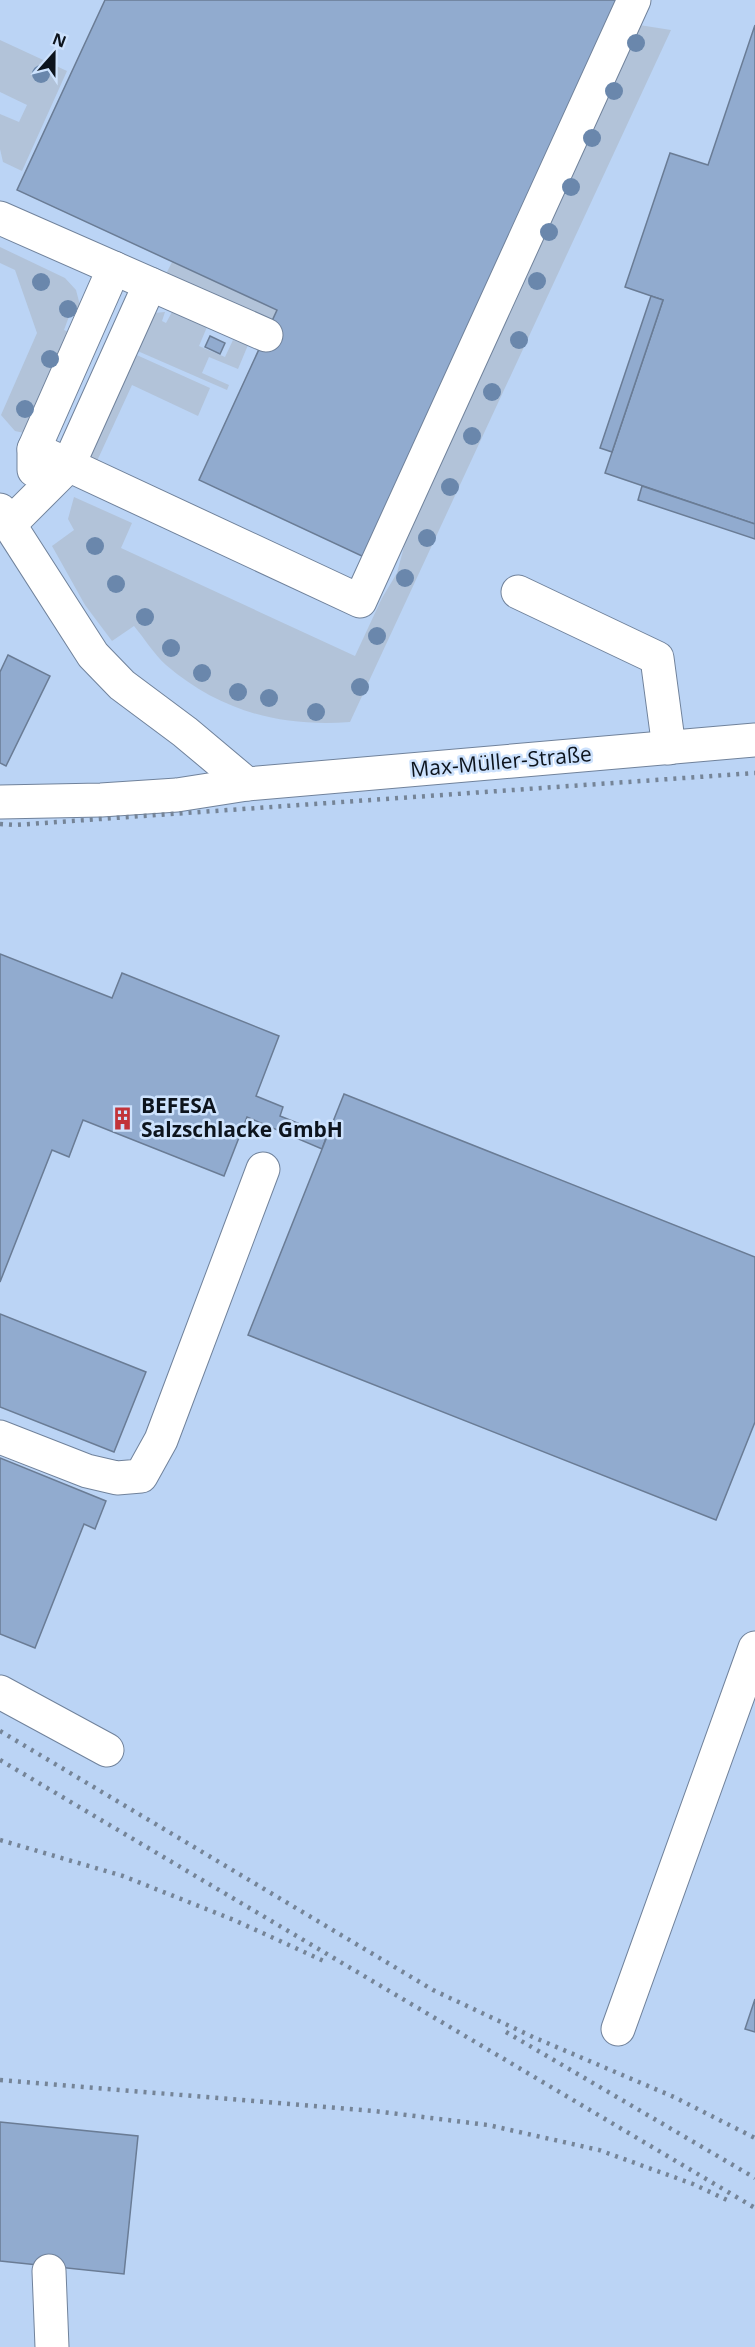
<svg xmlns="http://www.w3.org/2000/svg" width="755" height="2347" viewBox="0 0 755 2347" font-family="'Open Sans',sans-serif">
<rect width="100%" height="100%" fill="#cde2fd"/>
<rect fill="#bbd4f5" x="0" y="0" width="755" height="2347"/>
<g fill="#b2c3d9">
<path d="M633 24 671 30 350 722C279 727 220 711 166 665 154 654 144 638 134 626L112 641 85 605 52 546 74 530 68 519 74 497 132 523 121 548 355 656 382 598 397 573 418 494Z"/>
<polygon points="0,40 67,71 22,171 3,162 0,149 0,114 19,122 27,105 0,92"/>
<polygon points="0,247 65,278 76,290 82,313 81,315 71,311 64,330 75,335 24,433 15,431 1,415 37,333 15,270 0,263"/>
<polygon points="172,262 277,310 271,323 166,274"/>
<polygon points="165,312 162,321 166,323 172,312 207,327 199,346 225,357 233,340 248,345 238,369 209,357 202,373 229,385 227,390 133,349 154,313"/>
<polygon points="130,352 210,388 198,416 132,385 97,461 86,457"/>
</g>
<g fill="#91abcf" stroke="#6a7c95" stroke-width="1.5">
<polygon points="105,0 621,0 364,557 199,480 277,310 17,190"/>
<polygon points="755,25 755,524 605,473 663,300 625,287 670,153 708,165"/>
<polygon points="651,296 663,300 612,452 600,448"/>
<polygon points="210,336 225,343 220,354 205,347"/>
<polygon points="642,486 755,524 755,539 638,500"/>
<polygon points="8,655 50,676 6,766 0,763 0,672"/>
<polygon points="0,954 112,998 122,973 279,1036 256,1096 283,1107 280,1116 327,1135 322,1149 247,1117 224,1176 83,1120 69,1157 52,1150 0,1282"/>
<polygon points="344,1094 755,1257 755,1422 716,1520 248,1335"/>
<polygon points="0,1314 146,1372 114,1452 0,1407"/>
<polygon points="0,1458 106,1501 95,1529 84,1524 35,1648 0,1634"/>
<polygon points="755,1999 755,2032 745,2029"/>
<polygon points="0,2122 138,2136 124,2274 0,2261"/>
</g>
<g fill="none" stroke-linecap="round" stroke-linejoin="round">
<defs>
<g id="minor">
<polyline points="0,218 266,335"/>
<polyline points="34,449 360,601 634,0"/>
<polyline points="34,470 34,449 114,268"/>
<polyline points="0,510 93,655 122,685 185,732 247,784"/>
<polyline points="9,525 68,466 150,284"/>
<polyline points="518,592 657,658 669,748"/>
<polyline points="0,802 101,800 177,795 247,784 755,740"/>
<polyline points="0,1437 87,1471 117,1478 141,1476 161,1440 263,1169"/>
<polyline points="0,1692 107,1750"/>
<polyline points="618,2029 755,1648"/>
<polyline points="49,2271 52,2347"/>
</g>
</defs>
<use href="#minor" stroke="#70829b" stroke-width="35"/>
<use href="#minor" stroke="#fff" stroke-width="33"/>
<g stroke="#758497" stroke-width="4.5" stroke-dasharray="3 6" stroke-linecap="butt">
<polyline points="0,824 15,825 755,773"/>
<polyline points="0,1731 433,1990 533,2037 674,2097 755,2138"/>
<polyline points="0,1760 755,2208"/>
<polyline points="0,1840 123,1876 234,1920 328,1963"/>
<polyline points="506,2032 755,2178"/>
<polyline points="0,2080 374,2111 488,2125 599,2150 693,2184 727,2200"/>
</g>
</g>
<g fill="#6a87ac">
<circle cx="636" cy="43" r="9"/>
<circle cx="41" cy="74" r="9"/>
<circle cx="614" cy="91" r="9"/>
<circle cx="592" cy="138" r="9"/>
<circle cx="571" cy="187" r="9"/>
<circle cx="549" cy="232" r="9"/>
<circle cx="537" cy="281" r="9"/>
<circle cx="41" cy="282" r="9"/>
<circle cx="68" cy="309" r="9"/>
<circle cx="519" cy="340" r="9"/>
<circle cx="50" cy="359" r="9"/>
<circle cx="492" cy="392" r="9"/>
<circle cx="25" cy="409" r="9"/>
<circle cx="472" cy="436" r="9"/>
<circle cx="450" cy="487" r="9"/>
<circle cx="427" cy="538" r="9"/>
<circle cx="95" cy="546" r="9"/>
<circle cx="405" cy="578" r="9"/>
<circle cx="116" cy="584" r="9"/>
<circle cx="145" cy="617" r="9"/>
<circle cx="377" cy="636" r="9"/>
<circle cx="171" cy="648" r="9"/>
<circle cx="202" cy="673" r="9"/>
<circle cx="360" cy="687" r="9"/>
<circle cx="238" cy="692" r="9"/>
<circle cx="269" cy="698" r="9"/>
<circle cx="316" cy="712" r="9"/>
</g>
<defs>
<symbol id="building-bare" viewBox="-9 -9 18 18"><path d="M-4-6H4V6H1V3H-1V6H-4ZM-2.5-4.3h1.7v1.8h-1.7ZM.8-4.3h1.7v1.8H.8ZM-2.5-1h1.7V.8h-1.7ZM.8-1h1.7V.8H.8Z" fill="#c23339" stroke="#cde2fd" stroke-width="2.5" paint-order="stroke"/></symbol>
</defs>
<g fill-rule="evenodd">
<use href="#building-bare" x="106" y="1102" width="33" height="33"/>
</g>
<g text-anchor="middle" stroke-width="5" stroke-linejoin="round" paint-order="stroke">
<g font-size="21" fill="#0d141d" stroke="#cde2fd">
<text transform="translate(501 762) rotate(-5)" y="7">Max-Müller-Straße</text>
</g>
<g font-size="21" font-weight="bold" fill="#0d141d" stroke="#cde2fd" text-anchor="start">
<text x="141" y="1113">BEFESA<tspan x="141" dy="24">Salzschlacke GmbH</tspan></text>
</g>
</g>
<g transform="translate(54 54) rotate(21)" stroke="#cde2fd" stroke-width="4.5" paint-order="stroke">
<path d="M0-4.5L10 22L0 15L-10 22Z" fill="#0d141d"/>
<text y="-9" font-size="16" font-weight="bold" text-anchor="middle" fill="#0d141d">N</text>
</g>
</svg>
